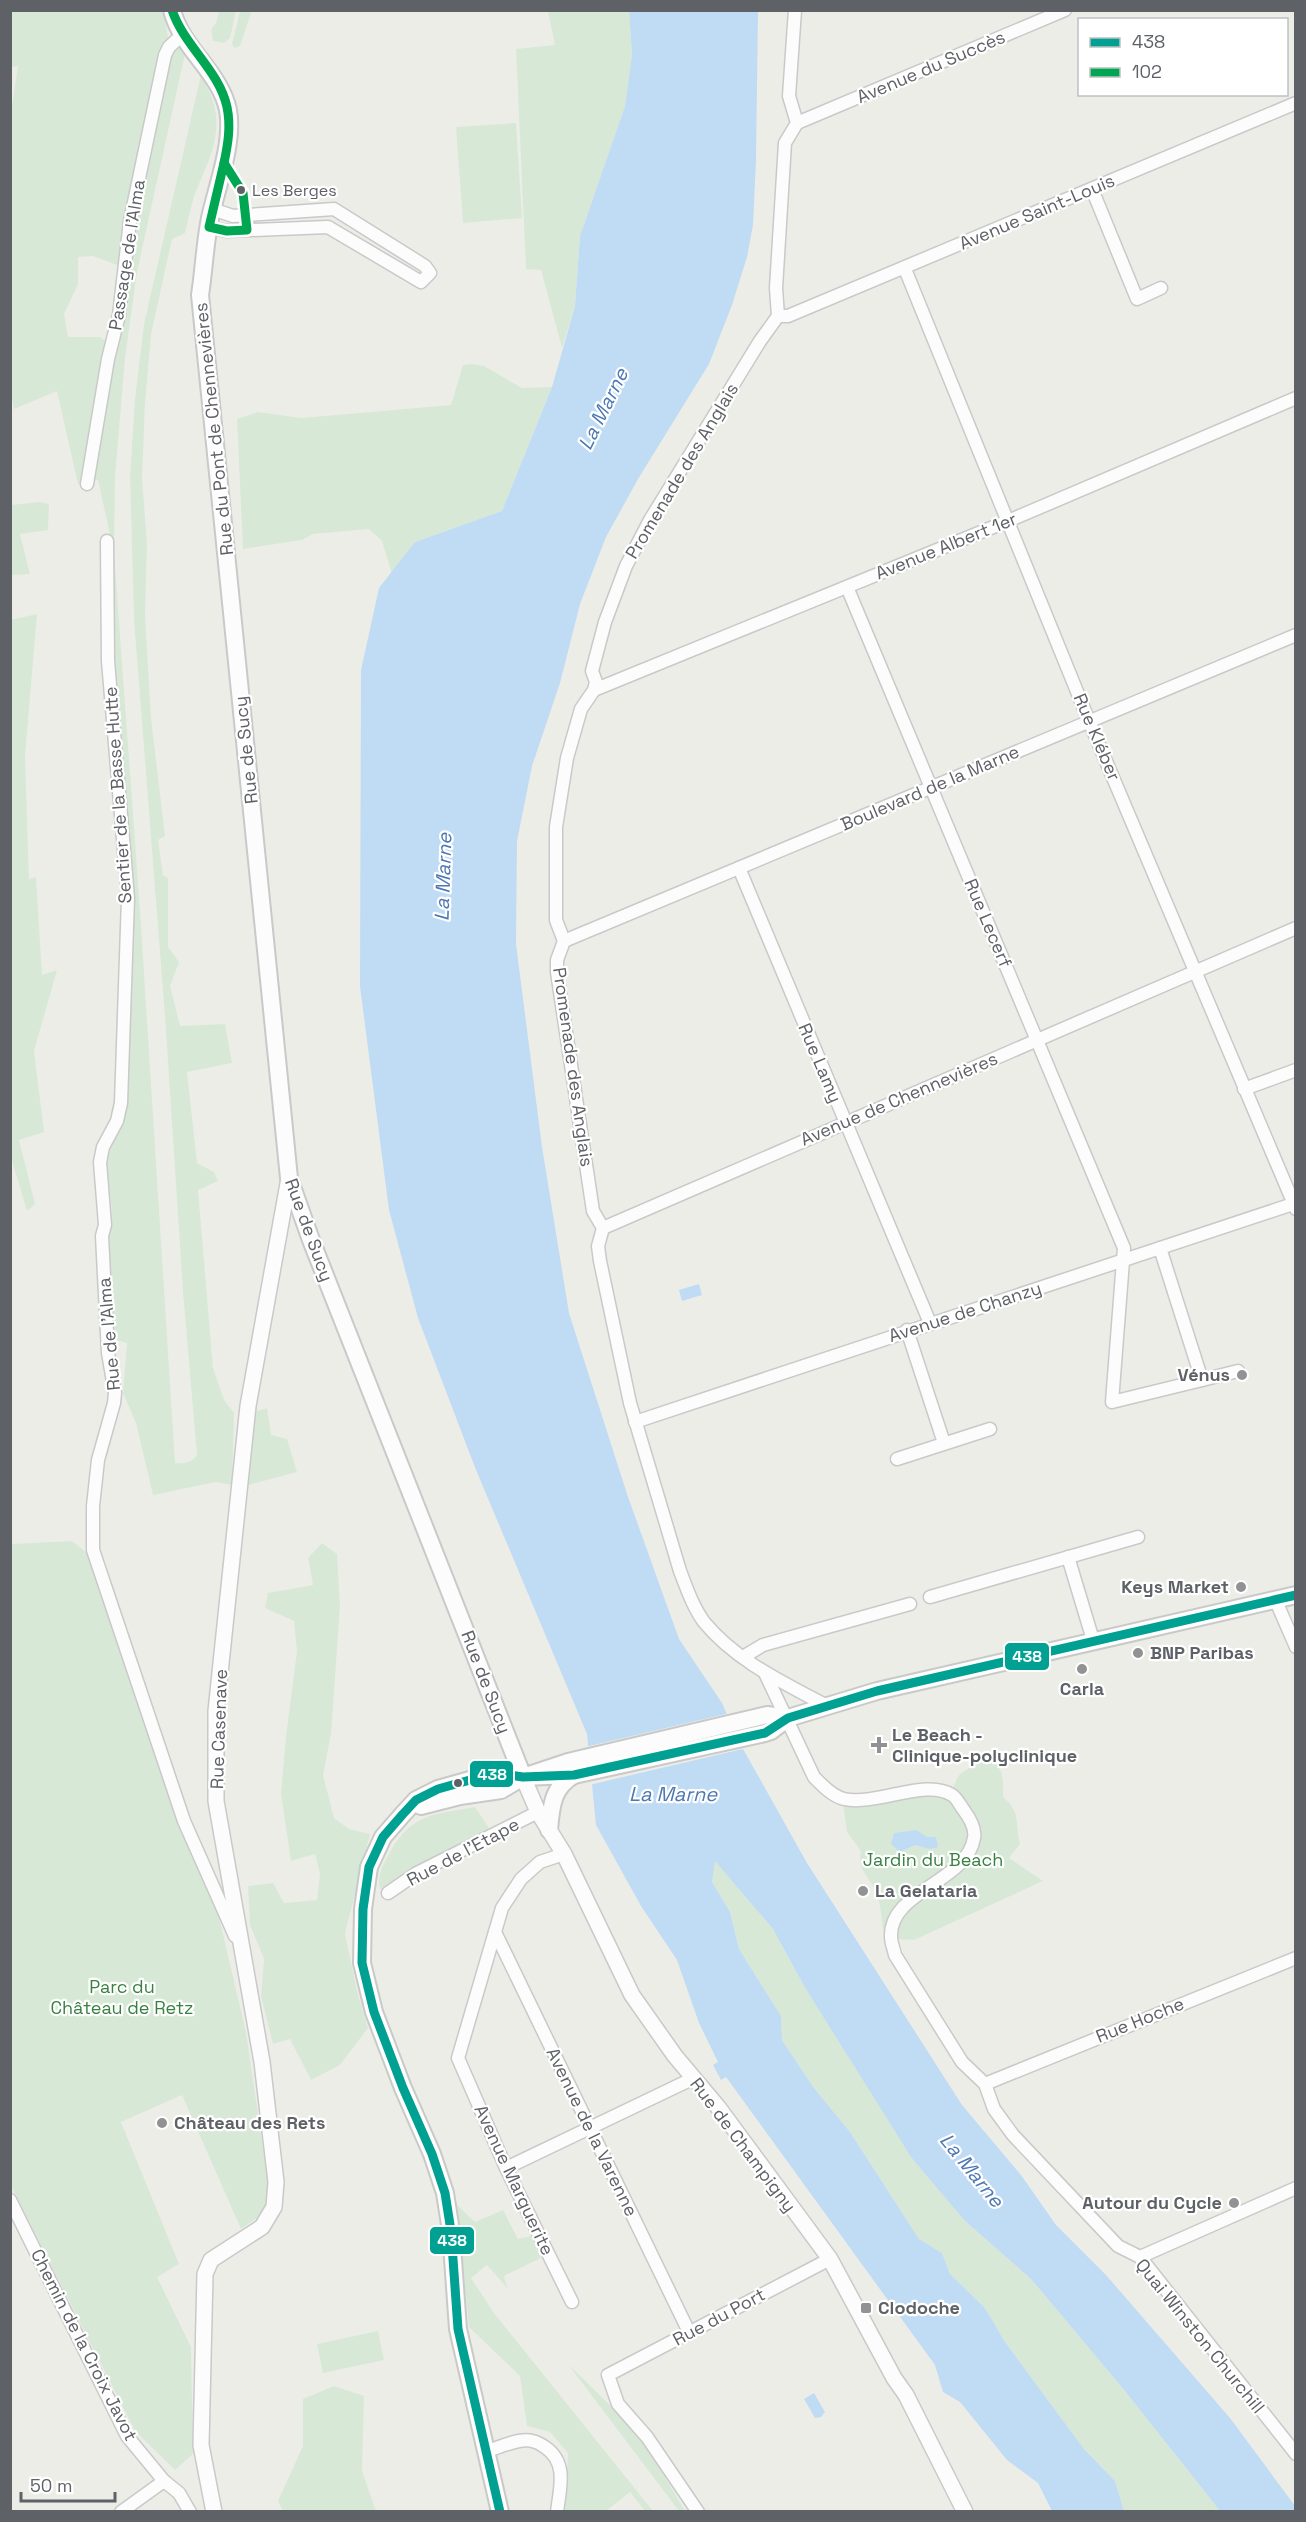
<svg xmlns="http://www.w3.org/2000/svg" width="1306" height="2522" viewBox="0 0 1306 2522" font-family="'Space Grotesk',sans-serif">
<rect width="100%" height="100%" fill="#edede8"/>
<g fill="#d7e9d6" fill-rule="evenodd">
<path d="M11 11H163L170 47 178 46 185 54 137 272 125 358 115 477 114 553 140 910 175 1463C185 1464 191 1463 197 1455L183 1292 165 1016 134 620 130 476 135 399 144 324 201 75C205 84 210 92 213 101 224 137 206 165 194 197 190 209 188 221 185 233L172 239 151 334 145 404 142 478 147 544 145 616 151 718 165 836 158 840 163 875 168 878V947L179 962 170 986 180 1026 225 1024 232 1063 187 1072 197 1163 214 1172 218 1181 198 1190 213 1368 224 1400 234 1413 232 1485 216 1482 153 1495 136 1423 123 1393 127 1343 113 1339 108 1249 112 1210 106 1163 126 1100 133 911 125 786 117 745 118 688 113 641 114 553 98 480 78 484 57 391 14 409 11 395 10 120 18 66 11 67ZM93 256 133 271 116 350 100 337H68L64 314 78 284V257Z"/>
<polygon points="219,11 236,11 230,38 224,43 213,41 211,29 216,23"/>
<polygon points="240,11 250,11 251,13 240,46 234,48 232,44"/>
<polygon points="548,11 629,11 632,55 625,106 580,236 575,306 562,348 541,270 526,269 516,49 555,45"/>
<polygon points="516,123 522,218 463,223 456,127"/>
<polygon points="472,364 484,366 522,388 552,387 502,511 415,542 392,574 382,541 369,529 313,534 302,540 243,549 237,419 258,412 301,418 451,405 463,365"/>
<polygon points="39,502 49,504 48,530 20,534 30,574 11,575 11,505"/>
<polygon points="37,614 25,756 29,879 36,877 42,975 57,970 34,1051 44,1132 19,1140 35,1204 27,1211 10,1154 10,620"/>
<polygon points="267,1408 271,1435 287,1439 297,1472 248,1485 255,1412"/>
<polygon points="72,1541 87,1553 213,1892 246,2032 269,2189 264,2213 241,2229 182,2095 121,2122 179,2264 157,2277 191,2347 193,2454 175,2470 135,2431 11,2186 11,1544"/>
<polygon points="322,1543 337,1554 340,1606 331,1734 323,1775 334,1818 349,1829 370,1834 345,1934 357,1991 368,2028 340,2065 311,2080 290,2039 273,2044 261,1996 264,1959 250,1925 248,1886 273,1883 284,1903 317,1900 320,1874 315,1854 291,1861 281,1794 286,1736 297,1651 294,1621 265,1608 268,1593 313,1585 308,1558"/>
<path d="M986 1756H992C1003 1770 1004 1780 1003 1797 1021 1812 1015 1823 1020 1844L1009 1858 1043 1881 914 1940 896 1939 888 1950C881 1932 883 1912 877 1894 870 1876 857 1872 861 1851L847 1832 843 1804 862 1806 928 1792 948 1797 959 1775Z"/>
<path d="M475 1807 489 1828 380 1889C377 1875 382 1867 389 1854 410 1814 434 1814 475 1807Z"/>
<polygon points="715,1860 773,1929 804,1986 965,2221 1031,2279 1125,2391 1220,2511 1124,2511 1115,2481 1084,2449 1005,2342 985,2308 950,2274 942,2253 919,2239 850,2132 814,2088 782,2040 781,2016 739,1949 730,1912 712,1882"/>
<polygon points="457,2205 475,2222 503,2210 518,2239 531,2236 541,2258 504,2276 508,2289 487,2265 471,2278 494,2313 653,2511 645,2511 630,2492 606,2511 565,2511 568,2453 550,2432 527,2426 520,2376 469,2327"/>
<polygon points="378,2331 384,2360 323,2373 317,2344"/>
<polygon points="568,2364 640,2435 685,2511 679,2511"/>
<polygon points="334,2386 364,2396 362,2471 376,2511 283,2511 278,2501 303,2446 303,2399"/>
</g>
<g fill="#c0dbf4">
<polygon points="629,11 758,11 756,160 753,225 747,257 732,305 709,364 638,479 606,537 580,604 560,683 532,766 517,841 516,944 542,1147 569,1313 627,1494 679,1639 722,1703 738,1740 807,1863 962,2105 1021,2175 1056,2225 1106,2275 1230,2418 1295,2506 1295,2511 1220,2511 1125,2391 1031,2279 965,2221 911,2157 804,1986 773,1929 715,1861 712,1882 730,1912 739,1949 781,2016 782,2040 814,2088 850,2132 919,2239 942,2253 950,2274 985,2308 1005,2342 1084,2449 1115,2481 1124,2511 1052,2511 1038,2483 1007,2460 960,2402 943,2392 935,2365 726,2077 721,2080 713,2065 718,2062 699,2023 677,1960 641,1906 596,1825 587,1734 476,1470 418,1318 389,1210 360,986 361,670 379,588 415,542 502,511 552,387 575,306 580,236 625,106 632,55"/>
<polygon points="699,1284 702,1295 682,1301 679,1290"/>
<polygon points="916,1830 927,1837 936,1837 938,1847 930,1849 915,1845 900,1852 891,1844 894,1833"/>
<polygon points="814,2393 825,2412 821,2417 815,2418 804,2399"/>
</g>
<polygon fill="#edede8" points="730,1713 747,1748 589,1785 585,1747"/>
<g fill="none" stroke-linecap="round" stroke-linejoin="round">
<defs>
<g id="minor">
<path d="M795 10 789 96 797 123 785 143 776 288 778 316 760 341 650 520 626 566 605 622 592 671 596 682 594 690 581 709 567 758 556 827V920L564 941 557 960V972L593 1211 603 1228 598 1246 600 1261 630 1403 680 1571C687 1589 693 1607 704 1622 736 1661 784 1683 827 1706"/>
<polyline points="797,123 1065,10"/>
<polyline points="1092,189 1137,299 1161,288"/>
<polyline points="209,227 227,231 328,227 421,282 430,273 425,266 334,209 233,216 212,209"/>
<polyline points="905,269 1089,721 1296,1209"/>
<polyline points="778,316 788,316 1296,103"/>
<polyline points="87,484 108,359 119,315 130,221 165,55 169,47 183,34"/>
<polyline points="107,541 108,661 128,898 121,1103 117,1121 103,1147 100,1162 105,1225 102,1236 108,1353 115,1393 114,1403 98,1460 93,1506 93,1550 184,1821 235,1936 238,1938"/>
<polyline points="847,587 1124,1248 1112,1402 1202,1380 1160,1248"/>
<polyline points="594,690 1008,521 1296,398"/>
<polyline points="739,868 930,1323"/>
<polyline points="564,941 1296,635"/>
<polyline points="1244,1089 1296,1070"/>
<polyline points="603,1228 1296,928"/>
<polyline points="907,1330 944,1443"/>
<polyline points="1202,1380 1238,1371"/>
<polyline points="635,1422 1296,1203"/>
<polyline points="897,1459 990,1429"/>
<polyline points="1068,1557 1093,1640"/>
<polyline points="930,1597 1138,1537"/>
<polyline points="1275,1599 1296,1647"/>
<polyline points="743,1657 763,1645 910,1604"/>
<path d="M765 1673 814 1777C822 1785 832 1796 844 1799 877 1806 926 1778 952 1795 956 1797 960 1805 963 1809 969 1817 976 1828 974 1838 967 1882 889 1891 891 1937 891 1943 894 1949 895 1955L962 2062 985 2084 994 2109 1013 2135 1118 2246 1140 2257 1296 2454"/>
<polyline points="564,1854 540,1862 521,1879 502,1908 458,2058 506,2168 572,2302"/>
<polyline points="388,1893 417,1873 538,1812"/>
<polyline points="495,1932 689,2332"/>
<polyline points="985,2084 1296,1958"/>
<polyline points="506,2168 694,2078"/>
<polyline points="10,2200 127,2436 164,2481 179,2493 190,2512"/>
<polyline points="1140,2257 1296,2188"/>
<path d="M487 2451C497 2448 508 2443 519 2441 529 2439 536 2441 545 2447 568 2463 560 2487 557 2512"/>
<polyline points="121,2512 164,2481"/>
<polyline points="698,2512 647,2437 618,2404 608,2375 830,2259"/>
</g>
<g id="tertiary">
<polyline points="523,1777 538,1812 564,1854 632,1995 675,2056 718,2107 830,2259 894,2378 906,2395 965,2512"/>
<polyline points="214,2512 201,2445 205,2274 211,2260 262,2227 274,2207 276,2182 262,2062 216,1801 216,1711 248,1406 289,1178"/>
</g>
<g id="secondary">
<path d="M172 10C181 48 220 72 228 110 234 142 217 186 210 218 205 243 204 269 200 295L289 1178 311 1240 523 1777"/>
<polyline points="421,1806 460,1796 501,1790 523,1777 568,1762 767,1715 788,1718"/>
<path d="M549 1830C551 1808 552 1787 574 1775"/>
<polyline points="500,2512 458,2329 451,2231 445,2193 432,2154 403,2088 374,2012 362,1963 363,1909 369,1867 383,1837 403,1814 416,1800 438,1789 495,1773 523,1777 574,1775 765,1733 771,1731 788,1718 877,1691 1296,1595"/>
</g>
</defs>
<use href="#minor" stroke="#c9c9c9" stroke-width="15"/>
<use href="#tertiary" stroke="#c9c9c9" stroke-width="18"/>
<use href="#secondary" stroke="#c9c9c9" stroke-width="20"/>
<use href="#minor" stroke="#fcfcfc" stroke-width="12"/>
<use href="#tertiary" stroke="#fcfcfc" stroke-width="15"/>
<use href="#secondary" stroke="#fcfcfc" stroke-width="16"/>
<defs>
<polyline id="bus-1" points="500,2512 458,2329 451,2231 445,2193 432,2154 403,2088 374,2012 362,1963 363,1909 369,1867 383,1837 403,1814 416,1800 438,1789 495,1773 523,1777 574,1775 765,1733 788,1718 877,1691 1296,1595"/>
<g id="bus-2">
<path d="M172 10C184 46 219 70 227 107 231 126 228 144 224 163"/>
<polygon points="224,163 243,193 247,230 227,231 209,227"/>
</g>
</defs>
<use href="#bus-1" stroke="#fff" stroke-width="14"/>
<use href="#bus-2" stroke="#fff" stroke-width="14"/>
<use href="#bus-1" stroke="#00a092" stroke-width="9"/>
<use href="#bus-2" stroke="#00a651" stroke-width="9"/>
</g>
<g fill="#5e6166" stroke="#fff" stroke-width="2">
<circle cx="241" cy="190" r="5"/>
<circle cx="458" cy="1783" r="5"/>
</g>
<g fill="#909294" stroke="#fff" stroke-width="2">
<circle cx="1242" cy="1375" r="6"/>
<circle cx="1241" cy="1587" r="6"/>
<circle cx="1138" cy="1653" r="6"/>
<circle cx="1082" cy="1669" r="6"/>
<path d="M876 1736h6v6h6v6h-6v6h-6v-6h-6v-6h6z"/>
<circle cx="863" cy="1891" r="6"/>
<circle cx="162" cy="2123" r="6"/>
<circle cx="1234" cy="2203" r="6"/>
<rect x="860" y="2302" width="12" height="12" rx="3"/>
</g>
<g text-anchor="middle" stroke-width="4.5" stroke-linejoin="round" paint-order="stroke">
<g font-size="16" fill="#5e6166" stroke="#fff" text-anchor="start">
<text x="252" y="196">Les Berges</text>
</g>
<g font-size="18" fill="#5e6166" stroke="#fff">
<text transform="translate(931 67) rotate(-23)" y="6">Avenue du Succès</text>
<text transform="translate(1037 212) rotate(-23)" y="6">Avenue Saint-Louis</text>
<text transform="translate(127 255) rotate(-81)" y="6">Passage de l'Alma</text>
<text transform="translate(214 429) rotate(-96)" y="6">Rue du Pont de Chennevières</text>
<text transform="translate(682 471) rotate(-59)" y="6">Promenade des Anglais</text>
<text transform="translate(946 546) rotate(-22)" y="6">Avenue Albert 1er</text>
<text transform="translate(1097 737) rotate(67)" y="6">Rue Kléber</text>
<text transform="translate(246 750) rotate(-96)" y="6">Rue de Sucy</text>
<text transform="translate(930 788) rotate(-23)" y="6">Boulevard de la Marne</text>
<text transform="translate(118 795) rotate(-94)" y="6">Sentier de la Basse Hutte</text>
<text transform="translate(988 923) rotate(67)" y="6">Rue Lecerf</text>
<text transform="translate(820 1063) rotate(67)" y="6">Rue Lamy</text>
<text transform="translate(573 1067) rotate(82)" y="6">Promenade des Anglais</text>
<text transform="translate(899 1099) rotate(-23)" y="6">Avenue de Chennevières</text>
<text transform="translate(309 1230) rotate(70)" y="6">Rue de Sucy</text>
<text transform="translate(965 1312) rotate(-18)" y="6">Avenue de Chanzy</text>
<text transform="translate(109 1334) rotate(-95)" y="6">Rue de l'Alma</text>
<text transform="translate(486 1682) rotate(69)" y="6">Rue de Sucy</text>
<text transform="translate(219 1729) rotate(-88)" y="6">Rue Casenave</text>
<text transform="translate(463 1852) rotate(-28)" y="6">Rue de l'Etape</text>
<text transform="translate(1140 2020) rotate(-22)" y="6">Rue Hoche</text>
<text transform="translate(592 2132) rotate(64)" y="6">Avenue de la Varenne</text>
<text transform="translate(743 2145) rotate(53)" y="6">Rue de Champigny</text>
<text transform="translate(514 2180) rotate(65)" y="6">Avenue Marguerite</text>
<text transform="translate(719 2317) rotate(-28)" y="6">Rue du Port</text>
<text transform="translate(1200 2336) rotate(51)" y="6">Quai Winston Churchill</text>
<text transform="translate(84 2345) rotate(63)" y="6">Chemin de la Croix Javot</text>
</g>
<g font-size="18" font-weight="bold" fill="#5e6166" stroke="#fff" text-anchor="start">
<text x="1230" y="1381" text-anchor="end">Vénus</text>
<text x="1229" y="1593" text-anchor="end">Keys Market</text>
<text x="1150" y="1659">BNP Paribas</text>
<text x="1082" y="1695" text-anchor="middle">Carla</text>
<text x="892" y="1741">Le Beach -<tspan x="892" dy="21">Clinique-polyclinique</tspan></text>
<text x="875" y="1897">La Gelataria</text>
<text x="174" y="2129">Château des Rets</text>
<text x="1222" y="2209" text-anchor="end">Autour du Cycle</text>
<text x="878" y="2314">Clodoche</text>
</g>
<g font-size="18" fill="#3a8042" stroke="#fff">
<text x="933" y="1866">Jardin du Beach</text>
<text x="122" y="1993">Parc du<tspan x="122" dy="21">Château de Retz</tspan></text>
</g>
<g font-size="20" font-style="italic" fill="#4c78b3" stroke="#fff">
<text transform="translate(603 409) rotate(-64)" y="7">La Marne</text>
<text transform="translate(443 877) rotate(-88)" y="7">La Marne</text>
<text x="673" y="1801">La Marne</text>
<text transform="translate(972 2170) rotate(51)" y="7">La Marne</text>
</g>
</g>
<g stroke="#fff" stroke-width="2">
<rect x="1004" y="1642" width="46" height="29" rx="6" fill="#00a092"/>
<rect x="469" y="1760" width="45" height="28" rx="6" fill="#00a092"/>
<rect x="429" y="2226" width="46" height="29" rx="6" fill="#00a092"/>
</g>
<g font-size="16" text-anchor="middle" font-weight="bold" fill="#fff">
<text x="1027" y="1662">438</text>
<text x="492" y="1780">438</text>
<text x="452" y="2246">438</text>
</g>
<rect width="1306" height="2522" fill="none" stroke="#5e6166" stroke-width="24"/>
<rect x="1078" y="18" width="210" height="78" fill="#ffffff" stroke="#bfc0c2" stroke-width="1.5"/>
<rect x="1090" y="38" width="30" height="9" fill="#00a092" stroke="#bfc0c2" stroke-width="1.5"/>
<text x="1132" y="48" font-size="18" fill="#5e6166">438</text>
<rect x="1090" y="68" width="30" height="9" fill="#00a651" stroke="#bfc0c2" stroke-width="1.5"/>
<text x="1132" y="78" font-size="18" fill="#5e6166">102</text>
<path d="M21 2492v9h94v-9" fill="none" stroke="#5e6166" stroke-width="3"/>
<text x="30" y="2492" font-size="18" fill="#5e6166" stroke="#ffffff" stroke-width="4.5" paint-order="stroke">50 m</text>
</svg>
